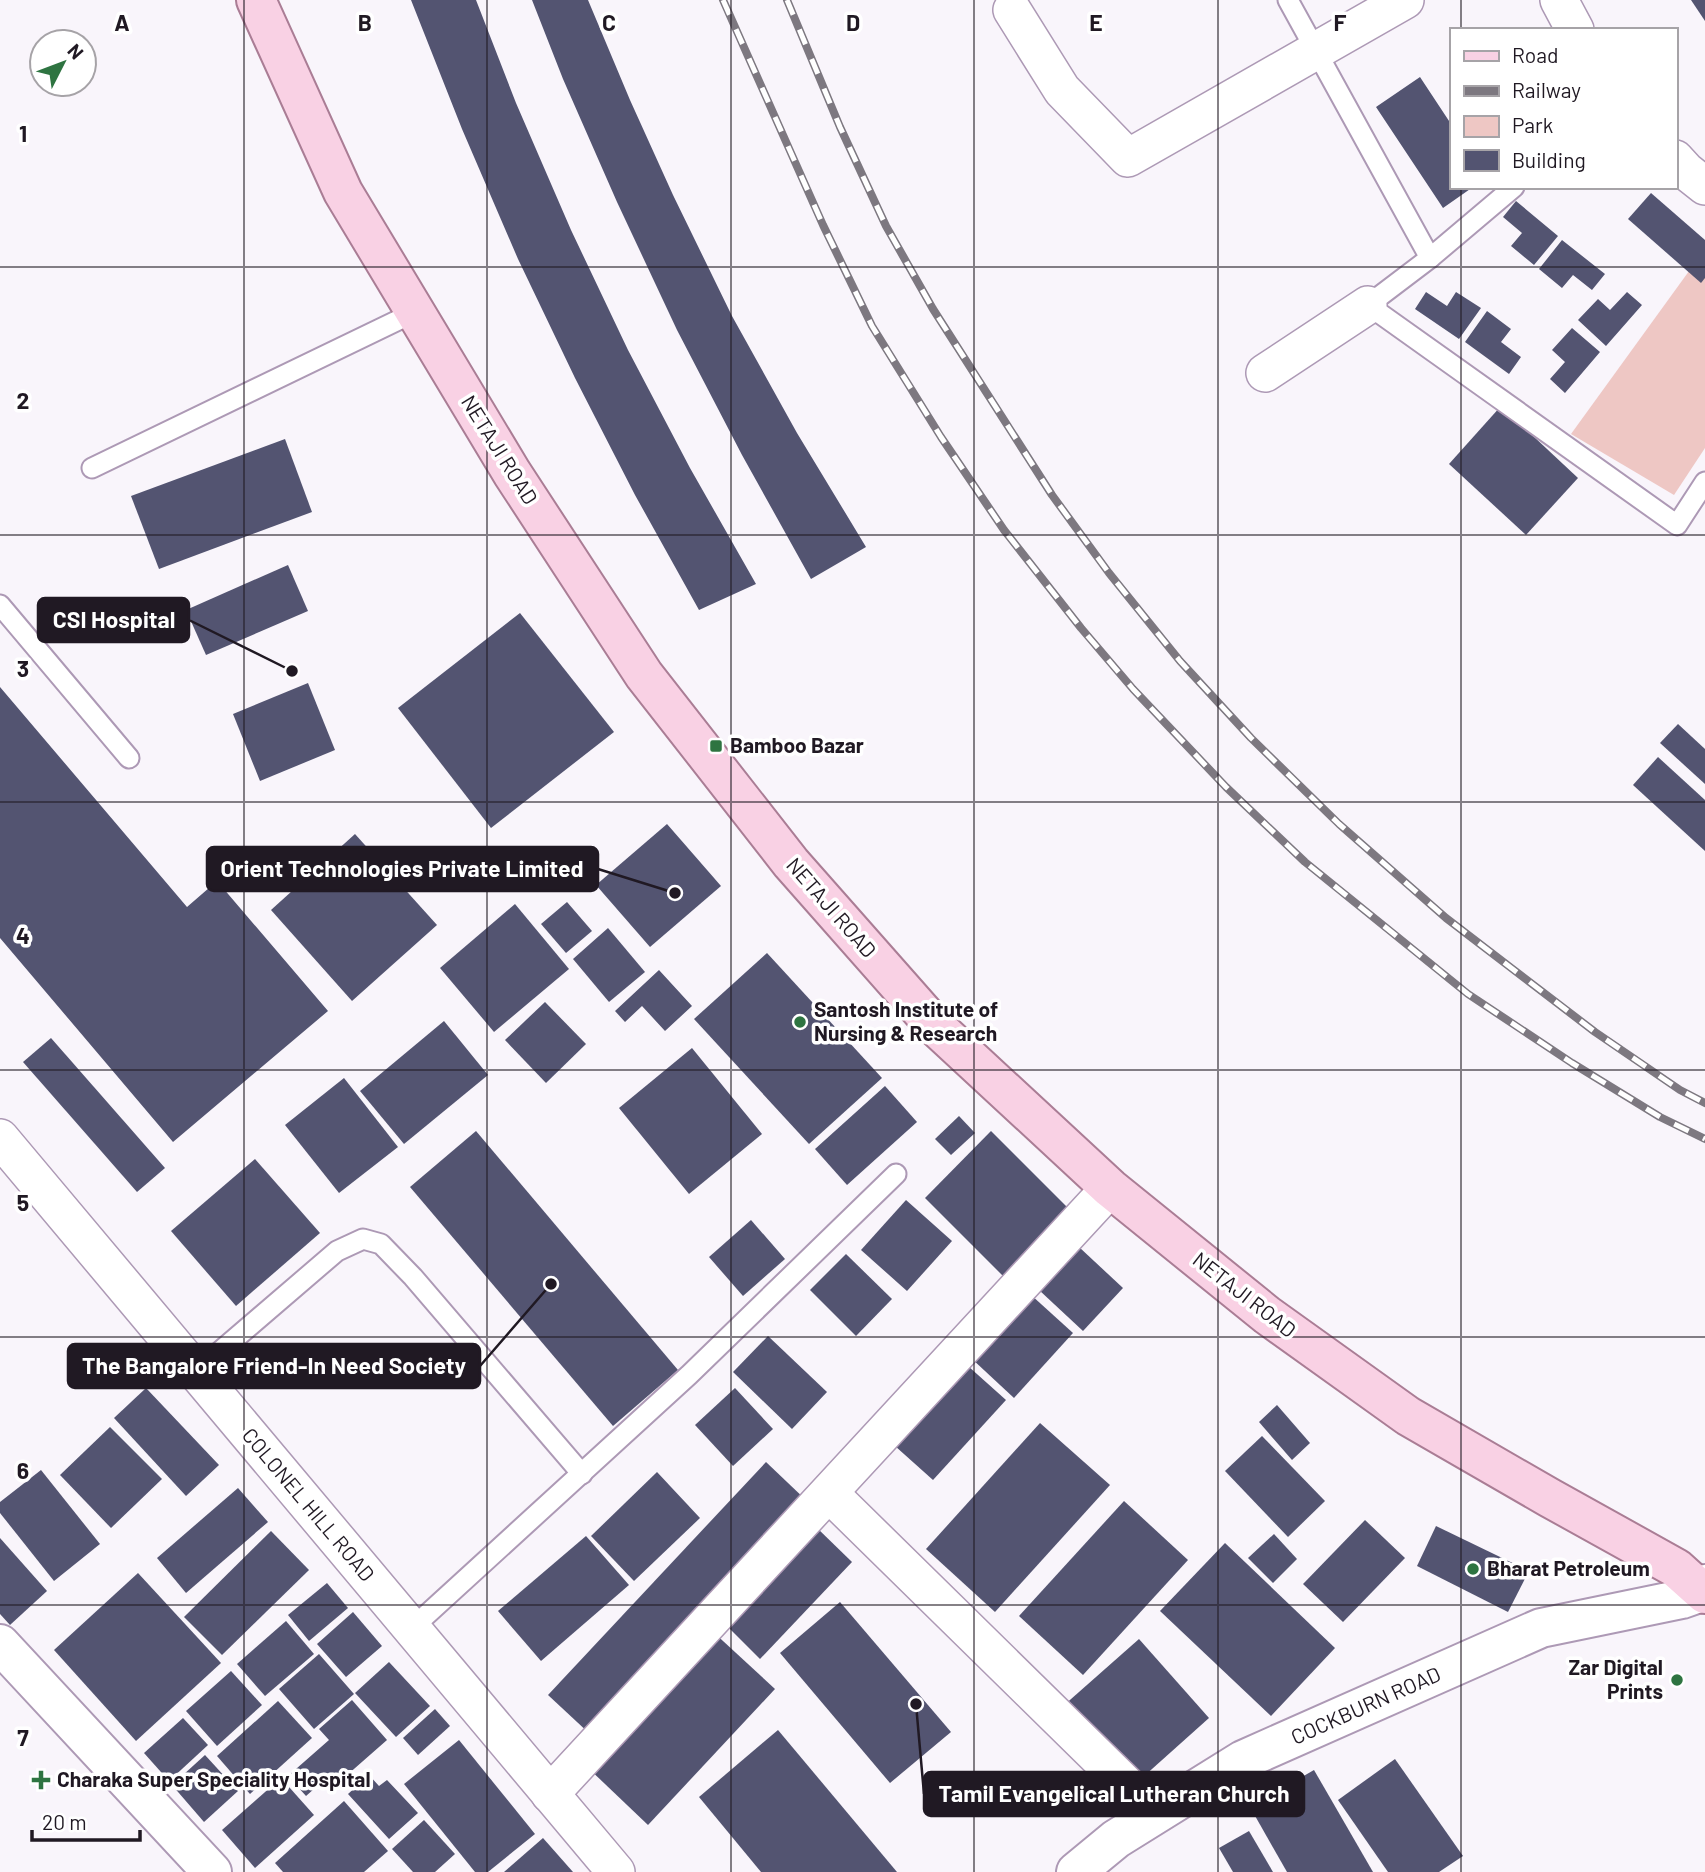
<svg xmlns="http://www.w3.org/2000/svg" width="1705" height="1872" viewBox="0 0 1705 1872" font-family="Barlow,sans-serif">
<rect width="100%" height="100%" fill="#f9f5fb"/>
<polygon fill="#eec7c4" points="1705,249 1705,448 1674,495 1571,434"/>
<g fill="#535471">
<polygon points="411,0 476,0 516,103 571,230 628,350 690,468 756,584 699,610 635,495 575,378 518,259 462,129"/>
<polygon points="532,0 588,0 630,100 673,195 732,316 797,433 866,547 811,579 742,455 677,330 617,202 563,79"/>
<polygon points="1691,0 1705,0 1705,21"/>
<polygon points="1420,77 1451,124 1451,187 1473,187 1443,208 1376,107"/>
<polygon points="1651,193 1705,240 1705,278 1701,283 1628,219"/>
<polygon points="1516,201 1558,236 1534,265 1511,246 1522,233 1503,217"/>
<polygon points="1562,240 1605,274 1592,290 1573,275 1562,288 1539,269"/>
<polygon points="1426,292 1447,306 1456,292 1481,308 1459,339 1415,309"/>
<polygon points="1627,292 1642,305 1606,346 1578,320 1598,299 1610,310"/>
<polygon points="1487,311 1511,329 1501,342 1521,357 1509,374 1465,342"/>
<polygon points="1572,328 1600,352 1565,393 1550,379 1565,362 1552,350"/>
<polygon points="1501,406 1578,478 1526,535 1449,464"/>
<polygon points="285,439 312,512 159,569 131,496"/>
<polygon points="288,565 308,611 206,655 186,610"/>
<polygon points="520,613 614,732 491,828 398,708"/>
<polygon points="308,683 335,750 260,781 233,714"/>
<polygon points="0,687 187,907 217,881 328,1011 173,1142 0,938"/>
<polygon points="1678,724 1705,749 1705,784 1660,743"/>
<polygon points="1658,757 1705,800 1705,851 1633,785"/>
<polygon points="667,824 721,886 650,947 596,885"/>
<polygon points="355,834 437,925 352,1001 271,910"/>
<polygon points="567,902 592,931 566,953 541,924"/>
<polygon points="515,904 569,969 494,1032 440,968"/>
<polygon points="608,928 645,972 609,1002 573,959"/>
<polygon points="767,953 882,1078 809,1144 694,1019"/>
<polygon points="659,970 692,1006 665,1031 642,1006 625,1022 615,1011"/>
<polygon points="545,1002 586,1044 546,1083 505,1040"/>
<polygon points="444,1021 488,1075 404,1144 360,1091"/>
<polygon points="51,1038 165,1168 137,1192 23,1062"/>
<polygon points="692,1048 762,1134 689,1194 619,1108"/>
<polygon points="344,1078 398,1147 339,1193 285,1125"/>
<polygon points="885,1086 917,1122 847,1185 815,1149"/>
<polygon points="959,1116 975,1133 951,1155 935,1139"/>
<polygon points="476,1131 678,1370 613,1426 410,1187"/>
<polygon points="991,1131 1070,1210 1004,1277 925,1198"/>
<polygon points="255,1159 320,1233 236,1306 171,1231"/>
<polygon points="906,1200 952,1241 907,1291 861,1250"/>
<polygon points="751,1220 785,1259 743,1296 709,1257"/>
<polygon points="1079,1247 1123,1288 1083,1331 1039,1290"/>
<polygon points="846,1254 892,1299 856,1336 810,1290"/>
<polygon points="1030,1294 1073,1333 1014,1398 971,1358"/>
<polygon points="768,1336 827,1392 792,1429 733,1372"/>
<polygon points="968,1366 1006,1400 933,1480 895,1446"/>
<polygon points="146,1388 219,1465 186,1496 114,1418"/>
<polygon points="735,1388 773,1429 733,1466 695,1425"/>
<polygon points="1277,1405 1310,1443 1292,1460 1259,1422"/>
<polygon points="1040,1423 1110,1485 995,1612 926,1549"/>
<polygon points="110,1427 162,1479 111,1528 60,1475"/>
<polygon points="1262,1436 1325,1501 1288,1537 1225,1471"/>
<polygon points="766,1462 808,1502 591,1735 548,1695"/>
<polygon points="41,1470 100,1544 54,1581 0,1513 0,1502"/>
<polygon points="657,1472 700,1518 634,1581 591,1536"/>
<polygon points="238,1488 268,1522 186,1593 157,1558"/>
<polygon points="1124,1501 1188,1560 1083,1675 1019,1616"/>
<polygon points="1365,1520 1405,1558 1343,1622 1303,1584"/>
<polygon points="815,1526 852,1562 760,1659 723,1622"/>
<polygon points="1436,1526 1529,1571 1508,1612 1417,1566"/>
<polygon points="271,1531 309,1570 222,1655 184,1617"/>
<polygon points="1274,1534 1297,1559 1273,1583 1248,1558"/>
<polygon points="586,1536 629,1585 541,1661 498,1611"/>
<polygon points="0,1538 47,1591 10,1625 0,1614"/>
<polygon points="1225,1543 1335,1648 1271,1716 1160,1611"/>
<polygon points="138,1573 221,1663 136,1741 54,1650"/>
<polygon points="327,1583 348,1608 309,1641 288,1615"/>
<polygon points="840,1602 951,1732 890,1783 780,1653"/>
<polygon points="353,1612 382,1646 346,1677 317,1644"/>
<polygon points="286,1621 314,1654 265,1696 237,1664"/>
<polygon points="710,1629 775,1689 648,1825 584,1764"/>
<polygon points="1139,1639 1209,1718 1133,1786 1062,1707"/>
<polygon points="319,1654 354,1694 314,1729 279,1689"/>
<polygon points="389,1662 430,1706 396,1737 355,1693"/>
<polygon points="231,1671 262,1705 217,1746 186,1711"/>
<polygon points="352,1700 387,1740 338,1783 331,1774 306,1796 288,1776 329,1740 319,1729"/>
<polygon points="278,1701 312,1738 250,1794 217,1756"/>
<polygon points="435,1709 450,1726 418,1755 403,1738"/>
<polygon points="183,1718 208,1745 169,1781 144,1753"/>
<polygon points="778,1730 897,1872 761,1872 699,1797"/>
<polygon points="459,1740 535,1834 488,1872 475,1872 404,1784"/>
<polygon points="205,1755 238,1791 204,1822 172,1785"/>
<polygon points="1395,1759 1463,1856 1439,1872 1388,1872 1338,1800"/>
<polygon points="1314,1770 1373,1872 1287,1872 1250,1807"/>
<polygon points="369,1775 379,1786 387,1780 418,1813 389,1839 348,1794"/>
<polygon points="281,1778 314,1815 255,1868 222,1830"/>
<polygon points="344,1801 388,1851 364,1872 283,1872 275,1863"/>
<polygon points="424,1820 455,1854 435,1872 413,1872 392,1849"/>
<polygon points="1249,1831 1273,1872 1233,1872 1219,1848"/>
<polygon points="543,1838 573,1872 504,1872"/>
</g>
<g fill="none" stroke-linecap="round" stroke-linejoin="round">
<defs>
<g id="service">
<polyline points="1288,0 1430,258"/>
<polyline points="1514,187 1430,258 1368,305 1677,525 1705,482"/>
<polyline points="92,468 415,312"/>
<polyline points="0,605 129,758"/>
<polyline points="196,1372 337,1251 363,1239 381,1244 413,1277 582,1474"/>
<polyline points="411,1629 689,1375 896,1174"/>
</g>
<g id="minor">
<polyline points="1559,0 1575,30"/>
<polyline points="1012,10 1062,90 1128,158 1405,0"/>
<polyline points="1675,159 1686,171 1705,186"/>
<polyline points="1265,373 1368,305"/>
<polyline points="0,1138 616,1872"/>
<polyline points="829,1493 1156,1814"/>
<polyline points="550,1794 1110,1188"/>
</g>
<g id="tertiary">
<polyline points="0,1644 212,1872"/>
<polyline points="1076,1872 1116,1839 1243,1760 1541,1628 1682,1599 1702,1592 1705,1584"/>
</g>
<polyline id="primary" points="256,0 343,192 512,473 644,675 791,863 934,1025 1110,1188 1267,1315 1408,1416 1550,1498 1676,1568 1705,1594"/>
</defs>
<use href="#service" stroke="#ad99b5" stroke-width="23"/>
<use href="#minor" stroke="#ad99b5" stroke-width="40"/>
<use href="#tertiary" stroke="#ad99b5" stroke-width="42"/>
<use href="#primary" stroke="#aa7d95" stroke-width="42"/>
<use href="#service" stroke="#fff" stroke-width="19"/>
<use href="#minor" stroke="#fff" stroke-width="37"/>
<use href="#tertiary" stroke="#fff" stroke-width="38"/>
<use href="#primary" stroke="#f9d1e4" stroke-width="38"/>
<defs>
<g id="rail">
<polyline points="723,0 823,225 872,326 941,437 1004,530 1081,628 1133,689 1226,787 1305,862 1468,994 1572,1063 1660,1117 1705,1139"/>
<polyline points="787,0 840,127 886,226 933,309 1052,495 1109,573 1180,661 1251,738 1339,824 1446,918 1595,1032 1680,1090 1705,1103"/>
</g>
</defs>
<use href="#rail" stroke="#7d7880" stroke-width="8"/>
<use href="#rail" stroke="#fff" stroke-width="5" stroke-dasharray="16" stroke-linecap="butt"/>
</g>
<path fill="none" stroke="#201923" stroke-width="2" stroke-opacity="0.55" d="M244 0V1872M487 0V1872M731 0V1872M974 0V1872M1218 0V1872M1461 0V30M1461 187V1872M0 267H1705M0 535H1705M0 802H1705M0 1070H1705M0 1337H1705M0 1605H1705"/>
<g fill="#2e7441" stroke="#fff" stroke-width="2.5">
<rect x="709" y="739" width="14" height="14" rx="3.5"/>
<circle cx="800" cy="1022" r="7"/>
<circle cx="1473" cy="1569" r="7"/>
<circle cx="1677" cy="1680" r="7"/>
<path d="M37.5 1769.5h7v7h7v7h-7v7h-7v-7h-7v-7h7z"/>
</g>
<g text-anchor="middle" stroke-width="7" stroke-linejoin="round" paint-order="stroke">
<g font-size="21" fill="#201923" stroke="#fff">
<text transform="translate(499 450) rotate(58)" y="7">NETAJI ROAD</text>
<text transform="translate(831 908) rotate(49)" y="7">NETAJI ROAD</text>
<text transform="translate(1244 1295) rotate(38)" y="7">NETAJI ROAD</text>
<text transform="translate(308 1505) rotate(50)" y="7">COLONEL HILL ROAD</text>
<text transform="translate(1366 1706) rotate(-24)" y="7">COCKBURN ROAD</text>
</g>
<g font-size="21" font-weight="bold" fill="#201923" stroke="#fff" text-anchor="start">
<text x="730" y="753">Bamboo Bazar</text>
<text x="814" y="1017">Santosh Institute of<tspan x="814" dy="24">Nursing &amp; Research</tspan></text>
<text x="1487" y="1576">Bharat Petroleum</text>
<text x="1663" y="1675" text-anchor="end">Zar Digital<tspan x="1663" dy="24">Prints</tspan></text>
<text x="57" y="1787">Charaka Super Speciality Hospital</text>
</g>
</g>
<g font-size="23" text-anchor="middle" font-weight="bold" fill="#201923" stroke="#fff" stroke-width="7" stroke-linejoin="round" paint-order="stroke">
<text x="122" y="31">A</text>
<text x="365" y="31">B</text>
<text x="609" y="31">C</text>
<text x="853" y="31">D</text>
<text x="1096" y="31">E</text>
<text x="1340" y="31">F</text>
<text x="23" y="142">1</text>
<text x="23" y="409">2</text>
<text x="23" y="677">3</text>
<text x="23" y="944">4</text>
<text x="23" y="1211">5</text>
<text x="23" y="1479">6</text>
<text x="23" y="1746">7</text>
</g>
<path fill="none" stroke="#201923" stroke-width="2.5" d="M292 671L189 620M675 893L598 869M551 1284L480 1366M916 1704L924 1794"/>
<g fill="#201923" stroke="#fff" stroke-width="2.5">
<circle cx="292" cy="671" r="7"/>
<circle cx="675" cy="893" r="7"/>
<circle cx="551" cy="1284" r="7"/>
<circle cx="916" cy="1704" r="7"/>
</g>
<g fill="#201923" stroke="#201923" stroke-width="2.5">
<rect x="38" y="598" width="151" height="44" rx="7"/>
<rect x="207" y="847" width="391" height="44" rx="7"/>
<rect x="68" y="1344" width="412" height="44" rx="7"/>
<rect x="924" y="1772" width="380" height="44" rx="7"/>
</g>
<g font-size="23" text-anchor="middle" font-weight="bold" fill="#fff">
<text x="114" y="628">CSI Hospital</text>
<text x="402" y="877">Orient Technologies Private Limited</text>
<text x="274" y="1374">The Bangalore Friend-In Need Society</text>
<text x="1114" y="1802">Tamil Evangelical Lutheran Church</text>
</g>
<rect x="1450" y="28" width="228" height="161" fill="#ffffff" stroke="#a6a3a7" stroke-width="2"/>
<rect x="1464" y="51" width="35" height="10" fill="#f9d1e4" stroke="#a6a3a7" stroke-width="2"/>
<text x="1512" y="63" font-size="21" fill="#201923">Road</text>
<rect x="1464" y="86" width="35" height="10" fill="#7d7880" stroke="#a6a3a7" stroke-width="2"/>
<text x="1512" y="98" font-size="21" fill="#201923">Railway</text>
<rect x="1464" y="116" width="35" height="21" fill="#eec7c4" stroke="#a6a3a7" stroke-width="2"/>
<text x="1512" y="133" font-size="21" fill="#201923">Park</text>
<rect x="1464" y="150" width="35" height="21" fill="#535471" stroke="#a6a3a7" stroke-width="2"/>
<text x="1512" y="168" font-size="21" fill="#201923">Building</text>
<g transform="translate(63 63) rotate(48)"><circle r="33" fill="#ffffff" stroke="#a6a3a7" stroke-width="2"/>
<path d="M0-5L12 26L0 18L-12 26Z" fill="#2e7441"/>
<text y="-10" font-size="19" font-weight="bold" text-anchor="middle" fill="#201923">N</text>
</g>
<path d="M32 1830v10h108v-10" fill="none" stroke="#201923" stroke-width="3.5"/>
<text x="42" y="1830" font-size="21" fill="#201923" stroke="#ffffff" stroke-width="5" paint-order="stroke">20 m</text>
</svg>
